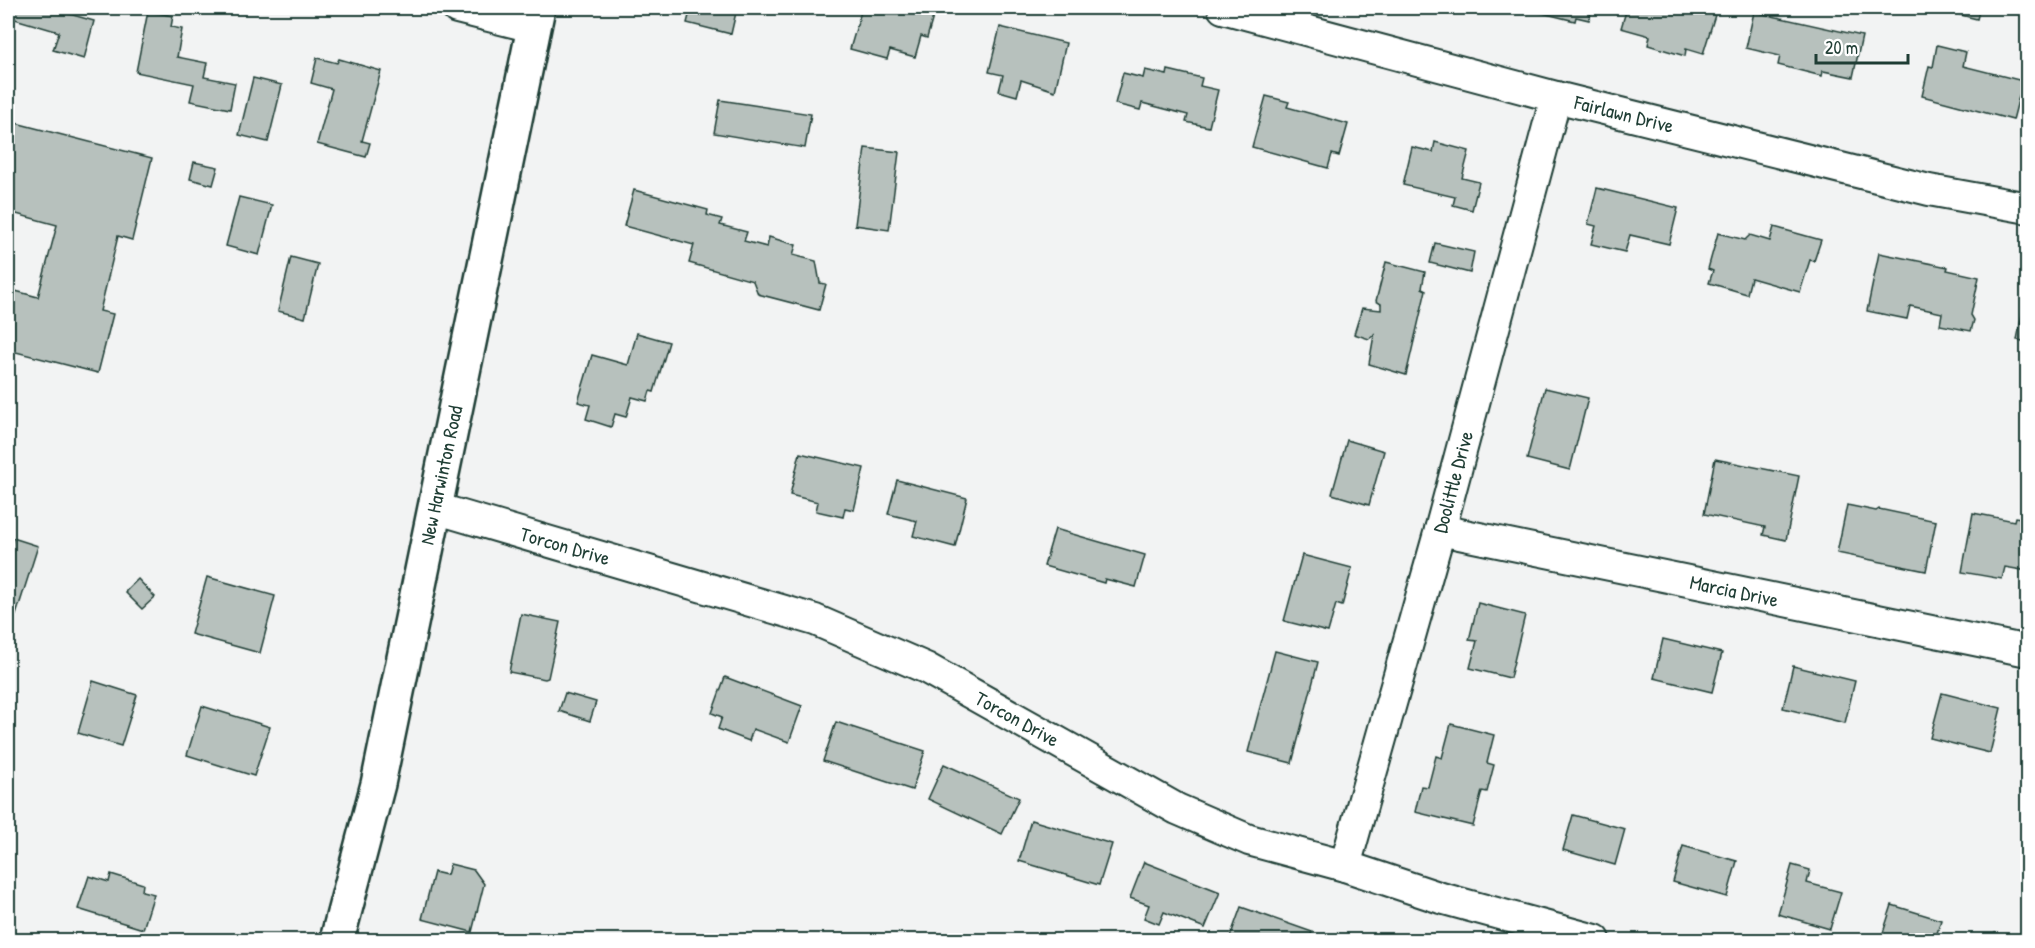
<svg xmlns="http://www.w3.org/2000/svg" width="2035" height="948" viewBox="0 0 2035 948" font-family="'Patrick Hand',sans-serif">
<rect width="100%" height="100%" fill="#f2f3f3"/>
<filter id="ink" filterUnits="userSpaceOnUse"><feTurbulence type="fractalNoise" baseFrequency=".0167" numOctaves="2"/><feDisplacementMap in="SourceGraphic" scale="12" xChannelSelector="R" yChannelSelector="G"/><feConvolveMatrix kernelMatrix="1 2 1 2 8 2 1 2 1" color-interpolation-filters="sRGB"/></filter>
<g filter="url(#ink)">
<g fill="#b7c1bd" stroke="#1f3d34" stroke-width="1.5">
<polygon points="8,8 60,8 59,11 94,21 84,59 53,50 59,32 8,17"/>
<polygon points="691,8 737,8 731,34 687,23"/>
<polygon points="756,8 784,8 782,14"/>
<polygon points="862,8 927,8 926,14 933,17 927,38 921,36 915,57 890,50 887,59 850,49"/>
<polygon points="1513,8 1592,8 1589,20 1576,17 1575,21 1526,9 1525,13 1512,10"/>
<polygon points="1627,8 1688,8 1715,15 1703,54 1686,49 1685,56 1648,45 1650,36 1621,28"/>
<polygon points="1958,8 1980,8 1977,19 1957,14"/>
<polygon points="148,11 173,16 171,27 182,29 177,57 207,63 204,77 235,83 230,109 190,101 194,84 136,72"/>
<polygon points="1754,12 1862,36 1853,77 1823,71 1822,76 1778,65 1780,56 1746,48"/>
<polygon points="1000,27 1066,43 1055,91 1021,80 1017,96 999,91 1003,75 989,72"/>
<polygon points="1937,45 1966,52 1963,66 2023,81 2013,120 1922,96 1929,66 1933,67"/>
<polygon points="317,58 337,63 339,59 381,71 362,141 370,143 366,157 317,144 332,89 311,83"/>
<polygon points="1145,70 1167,75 1168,70 1202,78 1200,86 1218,90 1209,127 1186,122 1188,115 1142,103 1140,110 1115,104 1123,73 1143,78"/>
<polygon points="253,78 282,85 268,142 239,135"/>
<polygon points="1266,96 1289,102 1287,107 1348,124 1339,156 1332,154 1328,168 1252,147"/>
<polygon points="720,100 811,114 805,148 714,133"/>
<polygon points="8,121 152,158 132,240 118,236 100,311 113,314 98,373 8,350 8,289 38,297 57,225 9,212 12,199 8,198"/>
<polygon points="1435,142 1469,151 1462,178 1479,182 1472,210 1453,205 1455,197 1403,185 1412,147 1433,152"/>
<polygon points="865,148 899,152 889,230 855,225"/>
<polygon points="194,162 218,167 213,185 190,179"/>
<polygon points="1597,188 1678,208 1669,244 1630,235 1625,252 1591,244 1596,226 1588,224"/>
<polygon points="634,190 708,210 707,215 722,219 720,225 747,232 744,241 767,247 769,237 796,245 793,255 816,261 820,283 826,284 819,310 758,294 753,281 689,263 694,245 624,226"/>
<polygon points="239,197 272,205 259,255 226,246"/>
<polygon points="1774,227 1821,240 1814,261 1810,260 1800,292 1751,278 1747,294 1709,283 1713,271 1708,269 1718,233 1745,240 1750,235 1770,241"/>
<polygon points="1435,243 1474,252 1470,273 1430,263"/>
<polygon points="1879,253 1948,267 1947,270 1979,277 1971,315 1974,320 1971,331 1940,325 1942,313 1910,306 1907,319 1867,311"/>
<polygon points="291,257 318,264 305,318 278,311"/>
<polygon points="1386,262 1425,272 1422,288 1426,290 1406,375 1369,364 1374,335 1369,339 1354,334 1362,308 1381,310 1381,304 1376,301"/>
<polygon points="2026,294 2028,294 2028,342 2017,340"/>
<polygon points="637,333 669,342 654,392 650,391 647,401 632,397 626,417 615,414 611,427 586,419 590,405 578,402 592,355 628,365"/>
<polygon points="1545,388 1588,398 1570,470 1527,459"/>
<polygon points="1347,440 1384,451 1369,505 1332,494"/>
<polygon points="800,453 864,468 854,510 845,508 843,517 816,511 818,502 790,495"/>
<polygon points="1715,459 1799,476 1786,540 1763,535 1765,527 1704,514"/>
<polygon points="897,480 967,498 955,547 913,536 917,521 888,514"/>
<polygon points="1847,505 1876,511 1879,509 1936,521 1926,571 1837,553"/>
<polygon points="1973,513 2014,521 2015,517 2028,519 2028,571 2005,567 2002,579 1962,572"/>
<polygon points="1055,529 1145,555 1136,587 1105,579 1104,583 1044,566"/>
<polygon points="13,538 38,546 16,615 8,613 8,554"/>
<polygon points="1302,555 1352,568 1342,606 1336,604 1328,632 1284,621"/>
<polygon points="207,577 275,596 260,653 191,634"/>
<polygon points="138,579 155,597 142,609 125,592"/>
<polygon points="1478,603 1525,615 1510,678 1470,668 1477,641 1469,640"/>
<polygon points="521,614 560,622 548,678 545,679 509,672"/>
<polygon points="1663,639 1722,653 1712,692 1654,678"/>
<polygon points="1275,651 1318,662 1292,763 1248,752"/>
<polygon points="1793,666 1855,681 1845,723 1783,708"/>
<polygon points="725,677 802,706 789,742 753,729 749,741 718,729 722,717 712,713"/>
<polygon points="93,681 137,695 121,746 78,733"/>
<polygon points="565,693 596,702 590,721 559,711"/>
<polygon points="1942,693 2001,708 1990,753 1930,738"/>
<polygon points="202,706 270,727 254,776 187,755"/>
<polygon points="836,722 925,751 912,790 823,761"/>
<polygon points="1451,724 1494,735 1487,763 1494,765 1487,792 1482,791 1473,826 1415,812 1421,786 1428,787 1436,756 1442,758"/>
<polygon points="944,764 1019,798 1002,834 928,799"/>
<polygon points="1573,815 1625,829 1615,865 1563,850"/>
<polygon points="1031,820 1112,844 1099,885 1019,861"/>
<polygon points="1683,846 1737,861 1727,897 1673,882"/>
<polygon points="1144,862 1220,892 1205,928 1164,912 1159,924 1144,918 1149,905 1130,898"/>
<polygon points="450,864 474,870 484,884 472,932 422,919 434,872 447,875"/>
<polygon points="1792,865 1810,870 1807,883 1841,892 1830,929 1778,914"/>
<polygon points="111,874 143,884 142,891 154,894 143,929 78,909 89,876 109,882"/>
<polygon points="1892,905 1941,920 1935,940 1881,939"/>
<polygon points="1241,907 1312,932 1309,940 1229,940"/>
<polygon points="1995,933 2019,940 1993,940"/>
</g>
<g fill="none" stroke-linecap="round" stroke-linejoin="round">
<defs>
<g id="minor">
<polyline points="457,8 533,27"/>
<polyline points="1223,8 1556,97 1929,190 2028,208"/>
<polyline points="435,508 815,620 926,668 1177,809 1249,840 1345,866 1441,898 1595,940"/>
<polyline points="1440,530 2028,651"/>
<polyline points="1345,866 1440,530 1556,97"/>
</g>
<polyline id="primary" points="337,940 378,784 538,8"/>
</defs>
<use href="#minor" stroke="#1f3d34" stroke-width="34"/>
<use href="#primary" stroke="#1f3d34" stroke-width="38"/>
<use href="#minor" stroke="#fff" stroke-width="30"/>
<use href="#primary" stroke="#fff" stroke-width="33"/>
</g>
</g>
<g text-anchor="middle" stroke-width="4.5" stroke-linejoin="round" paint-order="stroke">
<g font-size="20" fill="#1f3d34" stroke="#fff">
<text transform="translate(1624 114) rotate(14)" y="7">Fairlawn Drive</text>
<text transform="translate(441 475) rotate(-78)" y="7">New Harwinton Road</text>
<text transform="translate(1453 482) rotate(-75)" y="7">Doolittle Drive</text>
<text transform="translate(565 546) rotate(16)" y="7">Torcon Drive</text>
<text transform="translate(1734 591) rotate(12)" y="7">Marcia Drive</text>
<text transform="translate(1017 719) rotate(29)" y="7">Torcon Drive</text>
</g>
</g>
<rect width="2035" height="948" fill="none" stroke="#fff" stroke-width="30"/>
<rect x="15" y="15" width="2005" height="918" fill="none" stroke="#1f3d34" stroke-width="2" filter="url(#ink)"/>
<path d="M1816 54v9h92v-9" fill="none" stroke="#1f3d34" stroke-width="3"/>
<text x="1825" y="54" font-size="18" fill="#1f3d34" stroke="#ffffff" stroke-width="4.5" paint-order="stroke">20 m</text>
</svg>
